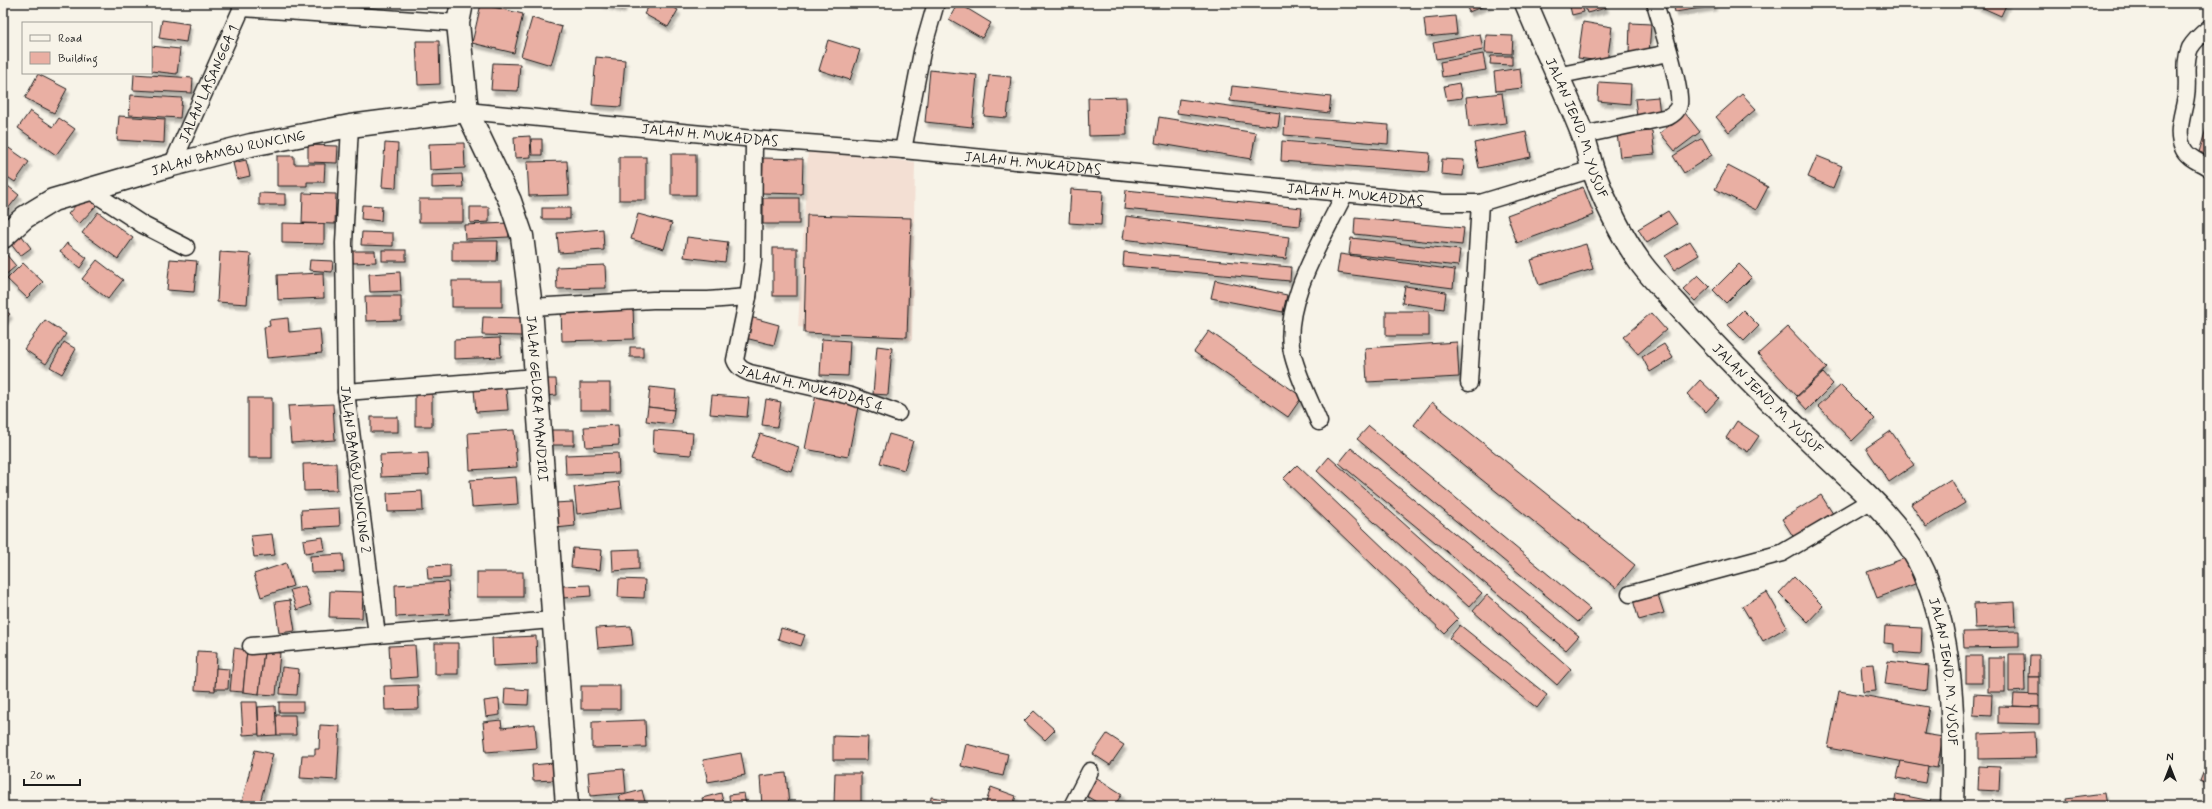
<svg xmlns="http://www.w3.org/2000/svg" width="2212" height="809" viewBox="0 0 2212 809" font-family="Mynerve,sans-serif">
<defs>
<filter id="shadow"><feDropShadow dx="2.5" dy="4.5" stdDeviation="1" flood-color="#0004"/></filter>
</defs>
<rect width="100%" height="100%" fill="#f7f3e8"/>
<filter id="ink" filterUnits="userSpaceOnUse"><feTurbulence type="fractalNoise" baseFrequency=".025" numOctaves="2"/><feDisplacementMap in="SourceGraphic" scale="8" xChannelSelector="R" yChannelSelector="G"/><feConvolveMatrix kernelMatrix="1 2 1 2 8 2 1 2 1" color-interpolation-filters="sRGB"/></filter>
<g filter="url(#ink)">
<polygon fill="#f3dfd3" points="808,150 915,162 912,340 798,327"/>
<g fill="#e9afa3" stroke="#1c1c1c" filter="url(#shadow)">
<polygon points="601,3 624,3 622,9"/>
<polygon points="651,3 665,3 678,10 668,27 644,14"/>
<polygon points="958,3 991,23 982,38 949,19"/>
<polygon points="1465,3 1491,3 1469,12"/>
<polygon points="1569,3 1581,3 1584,12 1572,15"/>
<polygon points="1584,3 1604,3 1606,8 1587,13"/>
<polygon points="1673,3 1713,3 1714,6 1675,12"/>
<polygon points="1972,3 2007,3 2001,16"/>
<polygon points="481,4 523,14 514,53 472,43"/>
<polygon points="1455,16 1457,34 1426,37 1424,19"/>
<polygon points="532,18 562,27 551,65 521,56"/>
<polygon points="162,20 189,24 186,42 159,38"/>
<polygon points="1583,22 1612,27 1607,62 1578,58"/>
<polygon points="1630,23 1651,24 1649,55 1629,54"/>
<polygon points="1480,34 1483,50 1436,59 1433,43"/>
<polygon points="1486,35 1513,36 1512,54 1485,53"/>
<polygon points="828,40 860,50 850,80 819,70"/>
<polygon points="416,41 439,41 440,84 418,85"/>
<polygon points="151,46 180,49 177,74 151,71"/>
<polygon points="1483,54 1486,70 1442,77 1440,62"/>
<polygon points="1491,56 1512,56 1512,65 1490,64"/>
<polygon points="596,57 625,60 621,107 592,105"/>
<polygon points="493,63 520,64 518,91 491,90"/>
<polygon points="1520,68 1522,88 1496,91 1494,72"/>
<polygon points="930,70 977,75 972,127 925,122"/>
<polygon points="38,74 67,89 54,113 25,98"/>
<polygon points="134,74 193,78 192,93 133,90"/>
<polygon points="989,75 1011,77 1007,118 984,116"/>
<polygon points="1599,82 1631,84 1630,104 1598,101"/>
<polygon points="1459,83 1462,98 1447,100 1444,86"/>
<polygon points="1232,86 1331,97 1329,113 1230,101"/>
<polygon points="1502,93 1506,123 1469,127 1466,97"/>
<polygon points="1742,94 1756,109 1729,132 1716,117"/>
<polygon points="131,95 182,98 180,118 129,115"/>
<polygon points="1126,97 1127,135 1089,136 1088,98"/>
<polygon points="1658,97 1660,115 1637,117 1635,99"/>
<polygon points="1179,99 1280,113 1278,127 1177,113"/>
<polygon points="30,111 53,127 59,118 75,129 56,155 18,128"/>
<polygon points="1685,113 1700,132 1675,151 1660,133"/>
<polygon points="119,116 165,119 164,143 117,140"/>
<polygon points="1159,117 1256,133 1251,159 1155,143"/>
<polygon points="1285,117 1389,125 1388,144 1284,135"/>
<polygon points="2206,129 2209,130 2209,155 2199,152"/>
<polygon points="1652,131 1655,154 1620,157 1617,134"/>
<polygon points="1526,132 1531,157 1479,168 1474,143"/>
<polygon points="530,136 531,157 515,158 514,137"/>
<polygon points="1702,138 1712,155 1684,173 1673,156"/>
<polygon points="531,139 542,139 542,155 532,155"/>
<polygon points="1282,141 1430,153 1428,172 1281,161"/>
<polygon points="385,143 398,144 396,188 382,187"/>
<polygon points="464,143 465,168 430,170 429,144"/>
<polygon points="3,144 29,162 15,182 3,174"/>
<polygon points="308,145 338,146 337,163 308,162"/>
<rect x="671" y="154" width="25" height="41"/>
<polygon points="277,156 294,156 294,164 325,164 324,182 307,182 307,186 277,186"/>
<polygon points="1817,156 1842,166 1833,188 1808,177"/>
<rect x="619" y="157" width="27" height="43"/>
<polygon points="763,158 803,159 802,194 762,193"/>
<polygon points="1442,159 1464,160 1463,176 1441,174"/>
<polygon points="246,160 250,176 237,179 233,163"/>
<polygon points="567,161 569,195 529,196 527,162"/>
<polygon points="1728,166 1768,187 1756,210 1715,189"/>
<polygon points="462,174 463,187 432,188 432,175"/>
<polygon points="3,182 19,195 3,215"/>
<polygon points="1583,187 1594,215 1517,243 1507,215"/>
<polygon points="1071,189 1103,191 1101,225 1069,223"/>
<polygon points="1126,190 1302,208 1300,226 1124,209"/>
<polygon points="259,193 285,194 285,205 259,205"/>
<polygon points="303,193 336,194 335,224 302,223"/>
<polygon points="85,195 96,206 79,224 68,214"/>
<rect x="763" y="198" width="36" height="26"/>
<rect x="419" y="199" width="44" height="23"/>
<polygon points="362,205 382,206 381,221 361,219"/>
<polygon points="470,207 489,207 489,222 470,223"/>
<rect x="542" y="208" width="28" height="11"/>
<polygon points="1668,211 1677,224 1647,243 1638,229"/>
<polygon points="98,212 133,238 118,259 82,233"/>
<polygon points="638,214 672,223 664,249 631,239"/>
<polygon points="807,215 911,218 907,337 804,333"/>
<polygon points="1126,216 1289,237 1286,259 1123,239"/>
<polygon points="1355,218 1464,228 1462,245 1354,234"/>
<polygon points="282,223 324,224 324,244 282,243"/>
<polygon points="508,223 509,237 465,239 464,225"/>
<polygon points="603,229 604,250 559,253 557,233"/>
<polygon points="19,232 31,248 20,256 8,240"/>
<polygon points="362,232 393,233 393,246 361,245"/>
<polygon points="687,237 728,242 725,262 684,257"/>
<polygon points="1351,238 1460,250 1458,266 1349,254"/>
<polygon points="452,241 498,241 497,261 452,261"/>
<polygon points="1690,241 1699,255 1674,270 1665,256"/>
<polygon points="67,243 87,258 80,268 60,252"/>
<polygon points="1586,244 1593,269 1539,285 1531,260"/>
<rect x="773" y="248" width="24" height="48"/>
<rect x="382" y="250" width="24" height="11"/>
<polygon points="352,251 375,251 376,262 353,263"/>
<polygon points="220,252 251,254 247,304 217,302"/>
<polygon points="1124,252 1291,267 1290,281 1123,266"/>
<polygon points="6,254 16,266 3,277 3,256"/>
<polygon points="1340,254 1455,270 1453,288 1337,273"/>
<polygon points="170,259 197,261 194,292 167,290"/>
<polygon points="97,260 123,280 108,299 82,279"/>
<polygon points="310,260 333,261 332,272 309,270"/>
<polygon points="23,263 43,282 27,298 7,279"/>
<polygon points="1739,264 1752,277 1726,303 1713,290"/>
<polygon points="605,265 606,288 557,289 556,267"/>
<polygon points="400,272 401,291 370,292 369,274"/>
<polygon points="323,273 324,298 278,300 277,275"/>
<polygon points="1698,275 1710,287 1695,301 1683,289"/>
<polygon points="1215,280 1287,295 1283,312 1211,298"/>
<rect x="452" y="281" width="50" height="26"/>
<polygon points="1405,286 1446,292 1444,309 1402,303"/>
<polygon points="365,296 401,296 401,320 366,321"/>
<polygon points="633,306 634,339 562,341 561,308"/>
<polygon points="3,309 10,314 3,322"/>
<polygon points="1743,310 1759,326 1744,341 1728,325"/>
<rect x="1386" y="311" width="43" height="25"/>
<polygon points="1651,313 1666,330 1638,354 1623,337"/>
<polygon points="483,317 523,318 522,336 482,335"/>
<polygon points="750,317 779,325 774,345 745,338"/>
<polygon points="288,318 289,332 320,329 322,353 267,358 264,327 270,326 269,320"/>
<polygon points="45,320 66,334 46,364 24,349"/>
<polygon points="1788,327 1827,368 1797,396 1758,354"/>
<polygon points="1209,331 1302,397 1288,417 1194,352"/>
<polygon points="500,338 501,357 454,359 454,340"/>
<polygon points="822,339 850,341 848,376 820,375"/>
<polygon points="64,342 76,349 62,374 50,367"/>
<polygon points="1457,342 1459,377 1367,382 1365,348"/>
<polygon points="1664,344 1673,358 1650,372 1642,357"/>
<polygon points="877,346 892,348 888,395 873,394"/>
<rect x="630" y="347" width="13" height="10"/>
<polygon points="1823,373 1833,384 1807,410 1796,398"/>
<polygon points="545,379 556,379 557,395 545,396"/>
<polygon points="1700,380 1719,398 1706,412 1687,394"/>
<rect x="580" y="383" width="30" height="27"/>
<polygon points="1841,385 1875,419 1852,441 1818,406"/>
<polygon points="650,387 676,390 674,410 648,407"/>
<rect x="415" y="388" width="17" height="38"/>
<polygon points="506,388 508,410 476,412 474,390"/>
<polygon points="816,394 859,402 848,457 805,449"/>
<polygon points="712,395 749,398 747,417 710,414"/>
<rect x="248" y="398" width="24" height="60"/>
<polygon points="766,399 781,402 777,427 762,425"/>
<polygon points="1432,402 1635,565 1616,588 1414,425"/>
<polygon points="333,404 335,440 291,443 288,406"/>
<polygon points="648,407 674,410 672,424 646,421"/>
<rect x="371" y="417" width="27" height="15"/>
<polygon points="1737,421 1759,436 1748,452 1726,438"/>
<polygon points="618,425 619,445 586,447 584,427"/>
<polygon points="1369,426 1590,609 1578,622 1357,439"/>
<polygon points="514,430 517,467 470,470 468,433"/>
<rect x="550" y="430" width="24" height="15"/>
<polygon points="654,430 693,433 691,455 653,452"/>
<polygon points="1891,431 1914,465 1889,482 1866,448"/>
<polygon points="760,434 799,447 791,471 751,458"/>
<polygon points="889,434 913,441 904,470 880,463"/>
<polygon points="1351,448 1579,636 1566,650 1339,463"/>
<polygon points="428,453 429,475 381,477 380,455"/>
<polygon points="618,453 619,473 566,475 565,455"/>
<polygon points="1329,457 1482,593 1469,607 1317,471"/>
<polygon points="336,463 337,490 304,491 303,464"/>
<polygon points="1297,465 1458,619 1444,633 1283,479"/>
<polygon points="516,477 518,504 472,507 470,480"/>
<polygon points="1951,479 1965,503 1926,527 1911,504"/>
<polygon points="619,482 622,508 577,514 574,487"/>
<polygon points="422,491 423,511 388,512 387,493"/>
<polygon points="1821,495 1835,517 1796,541 1782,519"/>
<polygon points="573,502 575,526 556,528 554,503"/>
<polygon points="339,508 340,526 302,528 301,510"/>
<polygon points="272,534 275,555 254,557 251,536"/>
<polygon points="323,537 325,550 305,553 303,540"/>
<polygon points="573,548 602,550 600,570 571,567"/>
<polygon points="639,549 639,569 613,571 612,550"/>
<polygon points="343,554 344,572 311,573 310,556"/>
<polygon points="1905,558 1915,584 1877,598 1867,572"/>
<polygon points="286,563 293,586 261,597 254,574"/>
<polygon points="450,565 450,578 428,579 427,566"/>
<rect x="477" y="572" width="46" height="25"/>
<polygon points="1794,577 1823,606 1808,622 1779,593"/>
<polygon points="619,579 645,580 644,598 618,597"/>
<polygon points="448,582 450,614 396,617 395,585"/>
<polygon points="590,585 591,596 563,598 562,586"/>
<polygon points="305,586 311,605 297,610 290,590"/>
<polygon points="330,591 363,592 362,618 329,617"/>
<polygon points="1657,592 1664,613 1639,620 1633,600"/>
<polygon points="1767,592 1787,627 1763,641 1742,606"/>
<polygon points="1487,595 1571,669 1557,685 1473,611"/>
<polygon points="290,600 295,631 279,633 275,602"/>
<polygon points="2015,602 2016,626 1975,628 1974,604"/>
<polygon points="1460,625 1547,695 1537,708 1449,638"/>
<polygon points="631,626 633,645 598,648 596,628"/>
<polygon points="1885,626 1922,628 1921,654 1894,652 1894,644 1884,643"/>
<polygon points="781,628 805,635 801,646 778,639"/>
<polygon points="2019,631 2019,647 1964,648 1963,632"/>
<polygon points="536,636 537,664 493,666 492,638"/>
<rect x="435" y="643" width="23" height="31"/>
<polygon points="415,645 417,677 391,679 389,646"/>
<polygon points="234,648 247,650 243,692 230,691"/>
<polygon points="247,650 264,651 259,694 243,692"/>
<polygon points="197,651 217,652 215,691 195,690"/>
<polygon points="264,651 280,653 276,695 259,694"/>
<polygon points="2009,654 2024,654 2025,691 2009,692"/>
<polygon points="2030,655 2039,655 2039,677 2029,677"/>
<rect x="1966" y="656" width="16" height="27"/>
<rect x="1988" y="658" width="17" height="34"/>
<polygon points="1888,661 1929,666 1927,690 1885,684"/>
<polygon points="1873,664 1876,691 1863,692 1861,665"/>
<polygon points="282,667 299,669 297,695 280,694"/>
<polygon points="216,668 229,669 228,689 215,689"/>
<rect x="2029" y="677" width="10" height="18"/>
<polygon points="418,685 419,709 385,710 384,686"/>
<rect x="581" y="686" width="39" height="23"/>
<polygon points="505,688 529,690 528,705 504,704"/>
<polygon points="1839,691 1929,707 1924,734 1943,737 1937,768 1828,748"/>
<polygon points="1974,694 1992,695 1991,716 1973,715"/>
<polygon points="2014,694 2039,695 2039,707 2013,706"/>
<polygon points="499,699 500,715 486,717 484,701"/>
<polygon points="241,702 257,702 259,734 243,735"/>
<rect x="279" y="702" width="24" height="10"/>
<polygon points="275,706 277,735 259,736 258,707"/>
<polygon points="1998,706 2039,707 2039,724 1998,723"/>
<polygon points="1034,711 1055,730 1045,740 1024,721"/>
<polygon points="276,715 295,715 296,735 277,735"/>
<polygon points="501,720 502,728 535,724 537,748 486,752 483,722"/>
<polygon points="645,720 646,747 592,748 592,722"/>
<polygon points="320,725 340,726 337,780 300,778 302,755 315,755 315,749 319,749"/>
<polygon points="2035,732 2036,758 1979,759 1979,734"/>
<polygon points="1107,734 1124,745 1110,765 1093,754"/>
<polygon points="833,736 868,737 867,760 833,760"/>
<polygon points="966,744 1008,754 1003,776 961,766"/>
<polygon points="255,750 273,754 259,806 244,806 241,805"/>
<polygon points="741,753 745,775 708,782 703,760"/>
<polygon points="1901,761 1928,766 1925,783 1897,778"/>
<polygon points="554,763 555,780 533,781 532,765"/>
<polygon points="2207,763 2209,764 2209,785 2200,781"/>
<polygon points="1979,766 2000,767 1999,791 1978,790"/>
<polygon points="624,769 626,793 590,796 588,772"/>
<polygon points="786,773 789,806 762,806 760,776"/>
<polygon points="835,773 861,773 861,805 834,804"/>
<polygon points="1094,776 1122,794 1114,806 1103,806 1083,794"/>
<polygon points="991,787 1016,796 1013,806 985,806"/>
<polygon points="642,790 645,802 622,806 619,796"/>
<polygon points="721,793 724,806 704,806 702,798"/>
<polygon points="744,793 746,806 730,806 729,795"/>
<polygon points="2104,793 2106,806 2067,806 2066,798"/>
<polygon points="1896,794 1931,801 1930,806 1894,806"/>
<polygon points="931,797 946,799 946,806 930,806"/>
<rect x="1980" y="802" width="33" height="4"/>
<polygon points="613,803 614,806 585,806"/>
</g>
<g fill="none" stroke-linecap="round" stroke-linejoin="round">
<defs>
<g id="street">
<polyline points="242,8 458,23"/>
<path d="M2209 28C2203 33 2194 41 2190 48 2183 64 2189 80 2186 96 2184 112 2175 132 2183 148 2187 158 2200 162 2209 168"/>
<polyline points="1556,76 1669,53"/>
<path id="s1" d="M467 111 754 139 903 150 1444 203H1480L1593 169"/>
<path id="s2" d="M350 126 344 243 346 392 377 635 552 620"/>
<path d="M1583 135 1668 117C1673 114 1678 111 1679 104 1682 89 1660 21 1655 3"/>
<path id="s3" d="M754 139 753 260 748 297 735 360C738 368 743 370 750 373L851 396 898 413"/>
<polyline points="903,150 922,52 936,3"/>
<path id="s4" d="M172 165 244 3"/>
<polyline points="88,189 143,225 186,247"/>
<polyline points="531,307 653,300 708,300 748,297"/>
<polyline points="1469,383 1480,203"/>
<polyline points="346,392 536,377"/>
<path d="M1319 422C1310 400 1299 379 1293 356 1279 306 1324 237 1345 193"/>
<polyline points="1630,594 1782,553 1872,500"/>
<polyline points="251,646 377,635"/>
<polyline points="1072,806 1090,771"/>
</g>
<g id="secondary">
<path id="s5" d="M462 3 458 23 467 111 510 201 522 236 531 307 567 806"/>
<path id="s6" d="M3 237 25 217 53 200 172 165 251 145 350 126 467 111"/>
</g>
<g id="highway">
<path id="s7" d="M1526 3C1544 47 1565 90 1582 133 1587 145 1589 158 1593 170 1605 202 1620 234 1640 262 1653 280 1670 296 1684 312 1729 361 1776 408 1824 454 1857 486 1896 518 1918 560 1954 628 1955 730 1952 806"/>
</g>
</defs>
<use href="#street" stroke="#1c1c1c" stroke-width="19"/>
<use href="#secondary" stroke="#1c1c1c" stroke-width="25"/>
<use href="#highway" stroke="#1c1c1c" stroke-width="25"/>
<use href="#street" stroke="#f7f3e8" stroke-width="16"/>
<use href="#secondary" stroke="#f7f3e8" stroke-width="22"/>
<use href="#highway" stroke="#f7f3e8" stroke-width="22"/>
</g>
</g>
<g text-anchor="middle" stroke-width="4" stroke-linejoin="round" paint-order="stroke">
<g font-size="14" fill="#1c1c1c" stroke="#f7f3e8">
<text dy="5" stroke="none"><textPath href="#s4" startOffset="89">JALAN LASANGGA 1</textPath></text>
<text dy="5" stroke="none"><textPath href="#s7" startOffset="135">JALAN JEND. M. YUSUF</textPath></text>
<text dy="5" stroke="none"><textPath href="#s1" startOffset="244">JALAN H. MUKADDAS</textPath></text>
<text dy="5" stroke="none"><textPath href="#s6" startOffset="244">JALAN BAMBU RUNCING</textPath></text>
<text dy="5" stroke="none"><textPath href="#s1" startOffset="568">JALAN H. MUKADDAS</textPath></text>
<text dy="5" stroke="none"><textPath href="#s1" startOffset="892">JALAN H. MUKADDAS</textPath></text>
<text dy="5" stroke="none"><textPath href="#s3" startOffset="306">JALAN H. MUKADDAS 4</textPath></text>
<text dy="5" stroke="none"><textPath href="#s5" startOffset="409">JALAN GELORA MANDIRI</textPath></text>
<text dy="5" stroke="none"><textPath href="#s7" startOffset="471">JALAN JEND. M. YUSUF</textPath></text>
<text dy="5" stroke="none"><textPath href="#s2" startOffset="344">JALAN BAMBU RUNCING 2</textPath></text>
<text dy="5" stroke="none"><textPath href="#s7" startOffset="808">JALAN JEND. M. YUSUF</textPath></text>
</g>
</g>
<rect width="2212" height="809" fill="none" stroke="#f7f3e8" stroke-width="16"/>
<rect x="8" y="8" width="2196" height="793" fill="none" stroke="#1c1c1c" stroke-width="1.5" filter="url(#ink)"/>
<rect x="22" y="22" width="130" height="52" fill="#f7f3e8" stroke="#9f9d96"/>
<rect x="30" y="35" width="20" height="6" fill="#f7f3e8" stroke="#9f9d96"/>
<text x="58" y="42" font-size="12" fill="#1c1c1c">Road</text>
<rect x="30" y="52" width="20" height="12" fill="#e9afa3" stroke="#9f9d96"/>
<text x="58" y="62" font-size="12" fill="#1c1c1c">Building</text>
<g transform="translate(2170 767)" stroke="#f7f3e8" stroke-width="3" paint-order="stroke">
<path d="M0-3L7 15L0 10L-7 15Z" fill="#1c1c1c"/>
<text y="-6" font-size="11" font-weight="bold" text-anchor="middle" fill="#1c1c1c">N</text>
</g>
<path d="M24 779v6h56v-6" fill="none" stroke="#1c1c1c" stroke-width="2"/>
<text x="30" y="779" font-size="12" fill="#1c1c1c" stroke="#f7f3e8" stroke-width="3" paint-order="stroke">20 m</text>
</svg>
